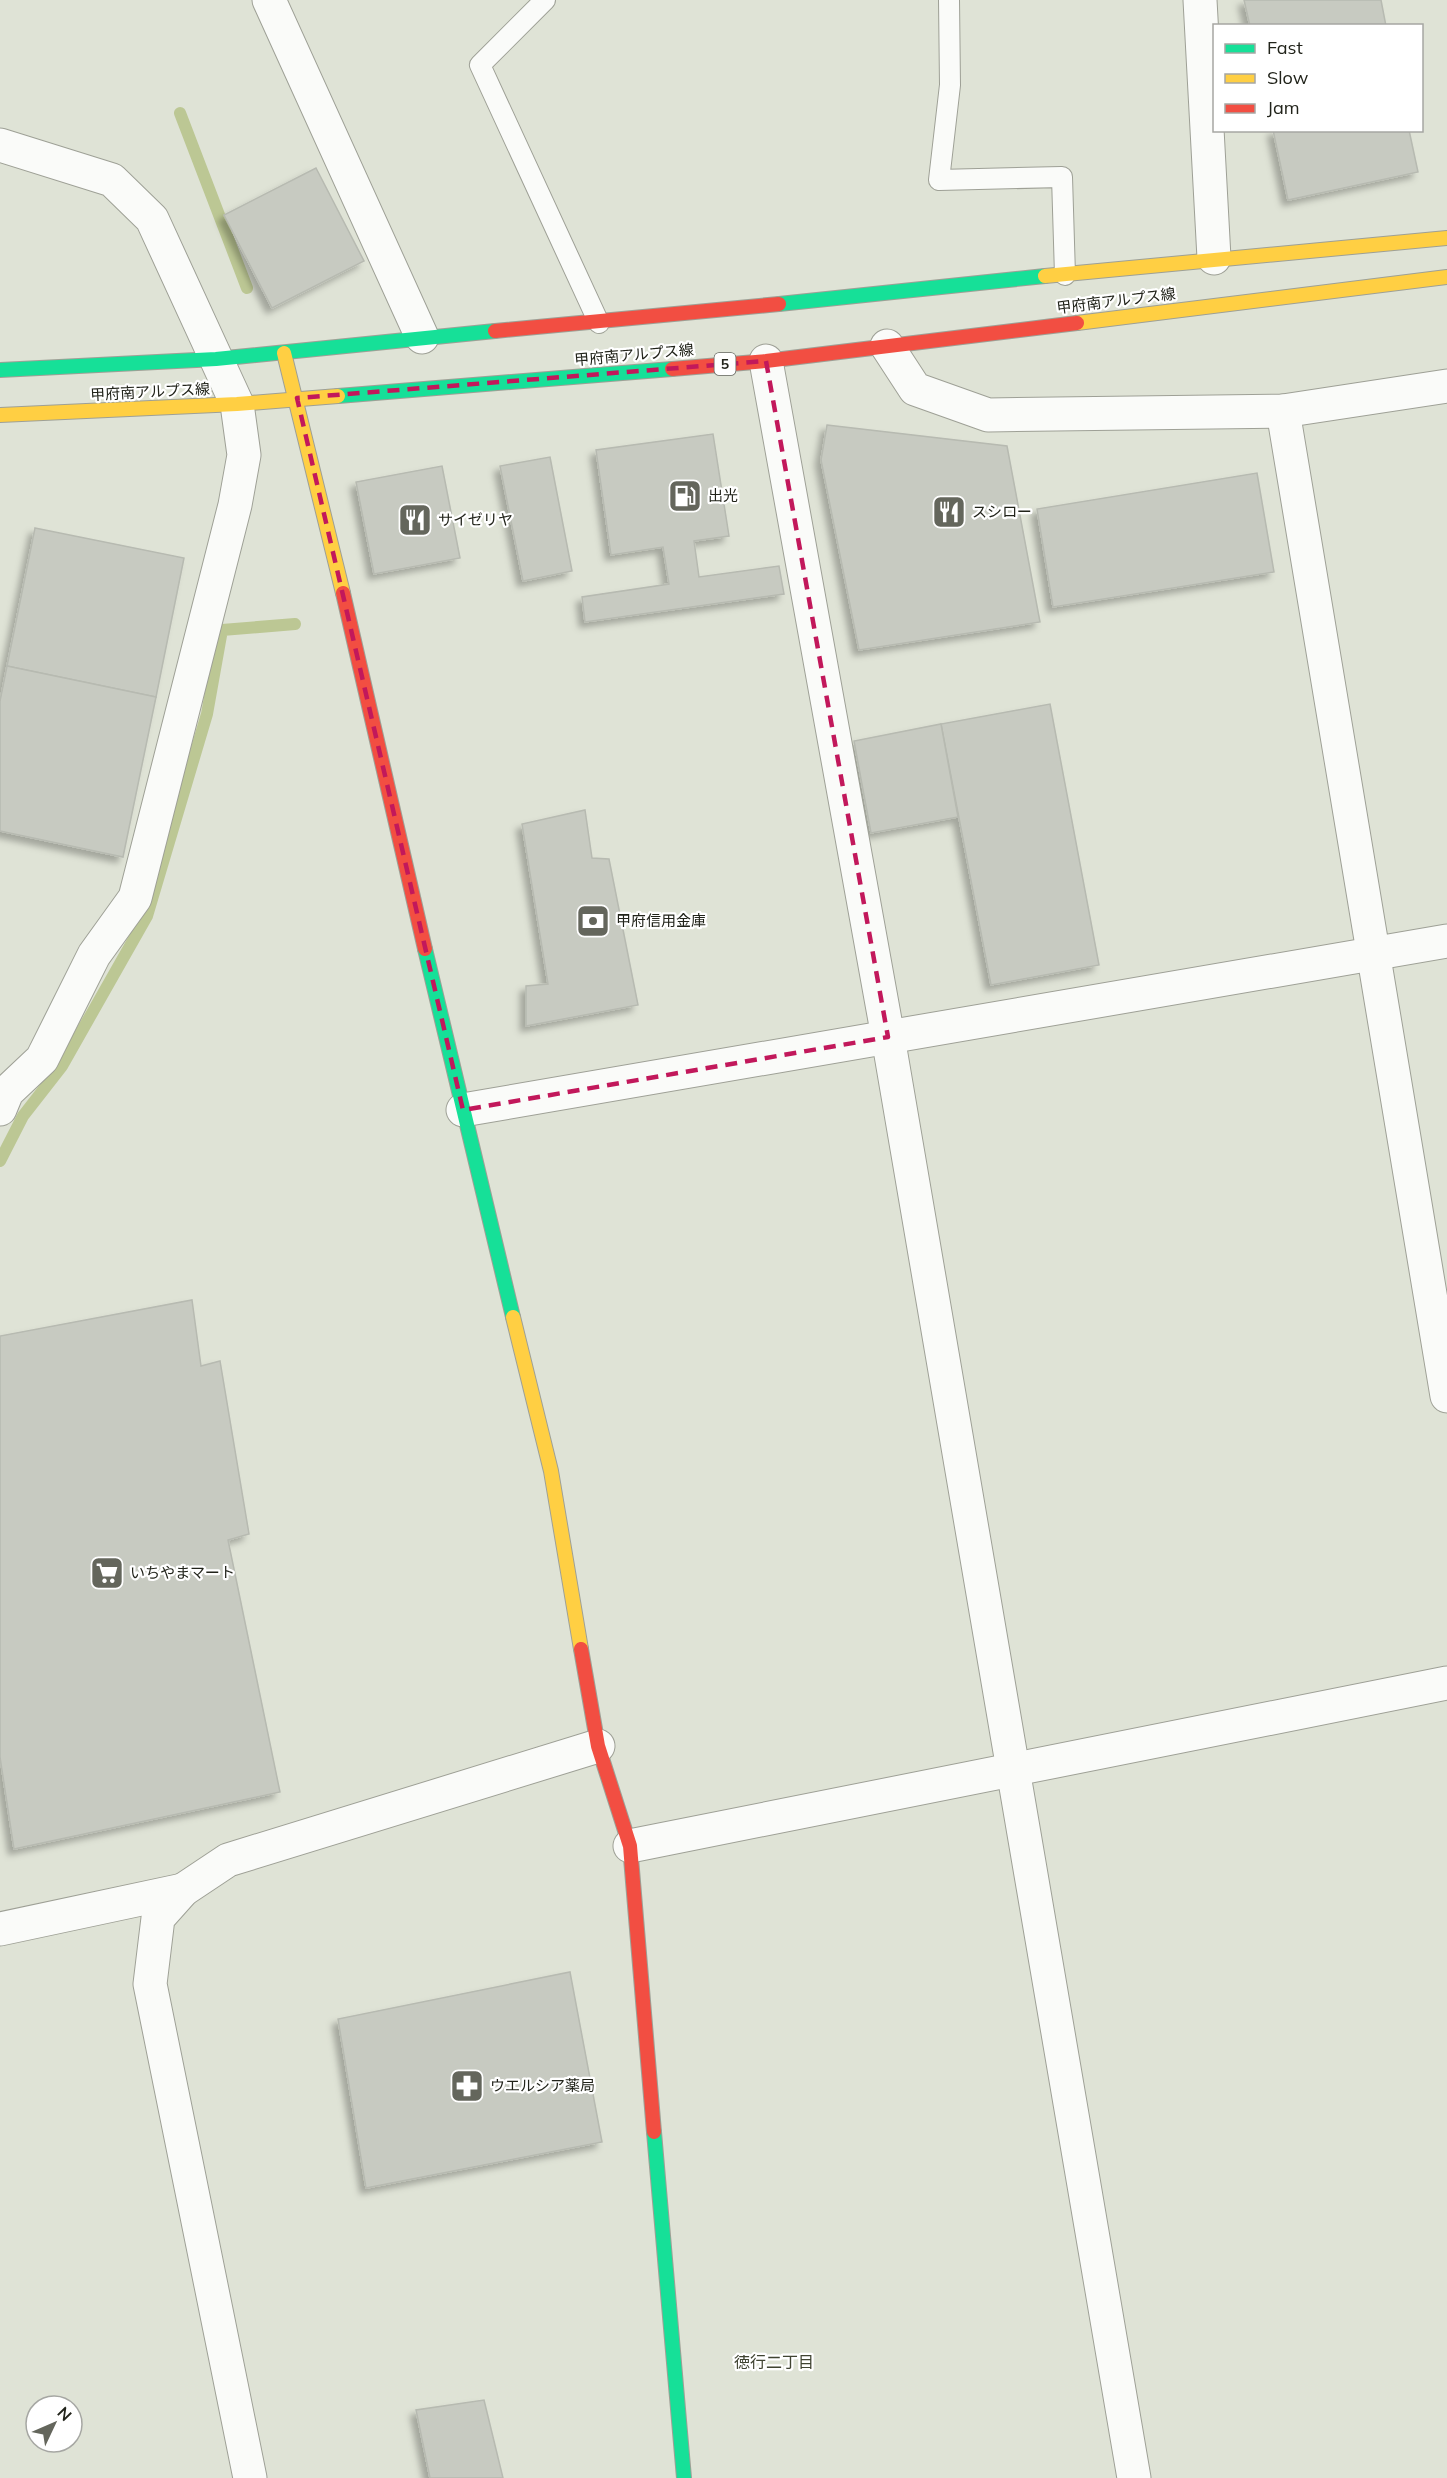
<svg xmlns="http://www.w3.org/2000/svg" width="1447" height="2478" viewBox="0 0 1447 2478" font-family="Mulish,'Noto Sans JP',sans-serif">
<defs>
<filter id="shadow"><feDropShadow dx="-5.5" dy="5.5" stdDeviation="3" flood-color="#0004"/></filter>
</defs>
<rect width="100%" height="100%" fill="#dfe3d6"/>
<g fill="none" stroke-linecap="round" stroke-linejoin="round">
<g stroke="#bcc794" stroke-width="12">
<polyline points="180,113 247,288"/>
<polyline points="0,1161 23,1116 62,1066 147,916 207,714 222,630 295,624"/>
</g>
</g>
<g fill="#c7cac1" stroke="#b7bab1" stroke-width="1.5" filter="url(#shadow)">
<polygon points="1244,0 1381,0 1386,26 1250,26"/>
<polygon points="1273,130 1409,130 1418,172 1288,200"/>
<polygon points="316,168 364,261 272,308 224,215"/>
<polygon points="827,425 1007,446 1040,622 859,650 821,460"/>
<polygon points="713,434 729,536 694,541 699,577 779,566 784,594 585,622 582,597 669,584 663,547 611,555 596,450"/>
<polygon points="550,457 572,571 523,581 500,466"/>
<polygon points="442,466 460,558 374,574 356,482"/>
<polygon points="1257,473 1274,572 1053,607 1037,509"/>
<polygon points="35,528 184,558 156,697 7,666"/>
<polygon points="7,666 156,697 123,857 0,831 0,701"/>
<polygon points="1050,704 1099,965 991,985 941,724"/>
<polygon points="941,724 958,817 871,833 854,741"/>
<polygon points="585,810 592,858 609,859 638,1005 526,1026 526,986 548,984 522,824"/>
<polygon points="192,1300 201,1366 220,1361 249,1534 228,1540 280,1792 14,1849 0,1757 0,1336"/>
<polygon points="570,1972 602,2142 366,2188 338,2019"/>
<polygon points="484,2400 503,2478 430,2478 416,2410"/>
</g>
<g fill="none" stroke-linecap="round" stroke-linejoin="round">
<defs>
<g id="lane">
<polyline points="545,0 480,65 599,323"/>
<polyline points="949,0 950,85 939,180 1062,177 1065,275"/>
</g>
<g id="street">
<polyline points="269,0 422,337"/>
<polyline points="1200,0 1214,258"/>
<polyline points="0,145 112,180 152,219 237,404 244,455 235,505 135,898 94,955 42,1059 7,1092 0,1109"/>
<polyline points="887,346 915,389 988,415 1283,411 1447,386"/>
<polyline points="766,361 888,1037 1134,2478"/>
<polyline points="1283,411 1447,1396"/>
<polyline points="463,1110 1447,941"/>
<polyline points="630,1846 1447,1683"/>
<polyline points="0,1929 183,1890"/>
<polyline points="250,2478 150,1984 158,1918 183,1890 228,1860 598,1746"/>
</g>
<g id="fast">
<polyline points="779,304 1045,276"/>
<polyline points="0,370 216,359 495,331"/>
<polyline points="338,396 672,369"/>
<polyline points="425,949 513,1317"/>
<polyline points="654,2132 684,2478"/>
</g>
<g id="slow">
<polyline points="1045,276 1447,238"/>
<polyline points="1077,323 1447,277"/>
<polyline points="284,353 343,593"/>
<polyline points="0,415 237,404 338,396"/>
<polyline points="513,1317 551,1471 581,1649"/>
</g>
<g id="jam">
<polyline points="495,331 779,304"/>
<polyline points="672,369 766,361 1077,323"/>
<polyline points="343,593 425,949"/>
<polyline points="581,1649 598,1746 630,1846 654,2132"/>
</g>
</defs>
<use href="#lane" stroke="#9ea096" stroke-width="22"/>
<use href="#street" stroke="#9ea096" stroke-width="35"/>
<use href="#fast" stroke="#9ea096" stroke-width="16"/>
<use href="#slow" stroke="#9ea096" stroke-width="16"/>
<use href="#jam" stroke="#9ea096" stroke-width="16"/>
<use href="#lane" stroke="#fafbf9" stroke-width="20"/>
<use href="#street" stroke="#fafbf9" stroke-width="33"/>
<use href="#fast" stroke="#16e098" stroke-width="14"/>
<use href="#slow" stroke="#ffcf43" stroke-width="14"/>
<use href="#jam" stroke="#f24e42" stroke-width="14"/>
</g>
<path fill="none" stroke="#c2185b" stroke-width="4.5" stroke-dasharray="12 8" stroke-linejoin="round" d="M766 361 888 1037 463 1110 297 398Z"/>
<defs>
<symbol id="fuel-square" viewBox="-11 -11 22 22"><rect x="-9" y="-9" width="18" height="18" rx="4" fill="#64665c" stroke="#fff"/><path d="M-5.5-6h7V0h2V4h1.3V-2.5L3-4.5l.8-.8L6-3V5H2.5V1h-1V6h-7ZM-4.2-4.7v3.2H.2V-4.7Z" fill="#fff"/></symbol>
<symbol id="restaurant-square" viewBox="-11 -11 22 22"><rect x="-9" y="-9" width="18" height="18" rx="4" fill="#64665c" stroke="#fff"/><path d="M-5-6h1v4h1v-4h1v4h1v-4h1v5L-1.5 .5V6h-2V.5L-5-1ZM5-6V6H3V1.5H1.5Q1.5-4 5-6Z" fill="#fff"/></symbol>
<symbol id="bank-square" viewBox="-11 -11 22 22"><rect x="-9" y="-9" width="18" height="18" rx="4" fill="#64665c" stroke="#fff"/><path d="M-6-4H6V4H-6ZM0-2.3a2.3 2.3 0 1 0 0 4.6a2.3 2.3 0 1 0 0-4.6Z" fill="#fff"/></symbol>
<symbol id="supermarket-square" viewBox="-11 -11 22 22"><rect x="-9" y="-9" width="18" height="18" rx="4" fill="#64665c" stroke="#fff"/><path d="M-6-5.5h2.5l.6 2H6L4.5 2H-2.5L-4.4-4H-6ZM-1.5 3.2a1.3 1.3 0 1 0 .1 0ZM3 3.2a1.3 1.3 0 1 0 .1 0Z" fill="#fff"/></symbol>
<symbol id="pharmacy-square" viewBox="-11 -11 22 22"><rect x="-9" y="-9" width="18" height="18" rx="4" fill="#64665c" stroke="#fff"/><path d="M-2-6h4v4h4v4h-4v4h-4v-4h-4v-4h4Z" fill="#fff"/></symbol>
</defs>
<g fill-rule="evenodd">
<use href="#fuel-square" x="666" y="477" width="38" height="38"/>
<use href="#restaurant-square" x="930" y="493" width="38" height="38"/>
<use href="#restaurant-square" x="396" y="501" width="38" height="38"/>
<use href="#bank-square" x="574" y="902" width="38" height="38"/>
<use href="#supermarket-square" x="88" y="1554" width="38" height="38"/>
<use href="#pharmacy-square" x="448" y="2067" width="38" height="38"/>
</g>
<g text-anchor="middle" stroke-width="4.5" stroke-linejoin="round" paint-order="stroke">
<rect fill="#fff" stroke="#64655f" stroke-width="1.5" x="714.5" y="353" width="21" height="22" rx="4.5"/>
<g font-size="14" font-weight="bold" fill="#21231a">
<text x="725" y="369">5</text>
</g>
<g font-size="15" fill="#21231a" stroke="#fff">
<text transform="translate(1116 301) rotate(-7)" y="5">甲府南アルプス線</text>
<text transform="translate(634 355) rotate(-5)" y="5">甲府南アルプス線</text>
<text transform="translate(150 392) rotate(-3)" y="5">甲府南アルプス線</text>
</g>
<g font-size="15" fill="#21231a" stroke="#fff" text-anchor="start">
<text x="708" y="501">出光</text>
<text x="972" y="517">スシロー</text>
<text x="438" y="525">サイゼリヤ</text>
<text x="616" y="926">甲府信用金庫</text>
<text x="130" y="1578">いちやまマート</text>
<text x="490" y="2091">ウエルシア薬局</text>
</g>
<g font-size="16" fill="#404432" stroke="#fff">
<text x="774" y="2368">徳行二丁目</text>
</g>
</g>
<rect x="1213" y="24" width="210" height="108" fill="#ffffff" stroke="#a6a7a3" stroke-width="1.5"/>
<rect x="1225" y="44" width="30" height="9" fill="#16e098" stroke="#a6a7a3" stroke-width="1.5"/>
<text x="1267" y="54" font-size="18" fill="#21231a">Fast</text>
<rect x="1225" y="74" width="30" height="9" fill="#ffcf43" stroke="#a6a7a3" stroke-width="1.5"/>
<text x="1267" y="84" font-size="18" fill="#21231a">Slow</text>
<rect x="1225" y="104" width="30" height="9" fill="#f24e42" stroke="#a6a7a3" stroke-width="1.5"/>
<text x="1267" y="114" font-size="18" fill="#21231a">Jam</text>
<g transform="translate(54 2424) rotate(46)"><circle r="28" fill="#ffffff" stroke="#a6a7a3" stroke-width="1.5"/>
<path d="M0-4.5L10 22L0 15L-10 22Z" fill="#64665c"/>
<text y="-9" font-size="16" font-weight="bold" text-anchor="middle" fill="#21231a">N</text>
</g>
</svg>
